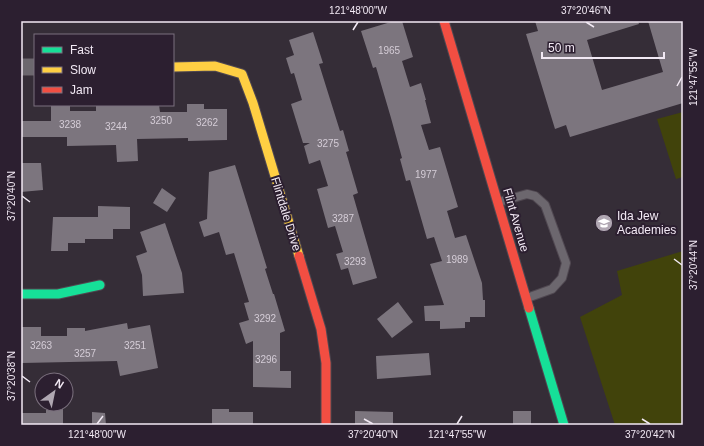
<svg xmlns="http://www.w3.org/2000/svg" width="704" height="446" viewBox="0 0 704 446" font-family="Helvetica,sans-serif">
<rect width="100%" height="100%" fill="#352d37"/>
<g fill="#41430b">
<polygon points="683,112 683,177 676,179 657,119"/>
<polygon points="683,251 683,425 615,425 580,317 622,295 617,271"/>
</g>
<g fill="#7c757e">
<polygon points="394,21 402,21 413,57 402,61 410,87 421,83 426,100 425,100 431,123 421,125 429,150 440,147 458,207 447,211 455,238 466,235 482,283 483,300 485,300 485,317 470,317 470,322 465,322 465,328 440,329 440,321 425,321 424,306 444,305 430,264 442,261 434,237 427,239 410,180 406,181 400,159 402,158 391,118 376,67 373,68 361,31"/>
<polygon points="535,21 638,21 639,24 587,40 602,90 663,72 648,21 683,21 683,103 570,137 566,125 555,129 526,34 538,31"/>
<polygon points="313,32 323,63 319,64 340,131 343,130 349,151 346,152 358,193 353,195 377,278 353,285 348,268 341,270 336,254 343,252 335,226 328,228 317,189 328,186 320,160 309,164 304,146 310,143 303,143 291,104 302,100 294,73 291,74 286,58 294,55 289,40"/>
<polygon points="187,104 204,104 204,109 227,109 227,140 188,141 188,138 137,139 138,161 117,162 116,145 67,146 67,137 21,137 21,121 51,121 51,105 70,105 70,111 96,111 96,105 159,105 160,112 187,112"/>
<polygon points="21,163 41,163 43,190 21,192"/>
<polygon points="235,165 267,268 265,269 273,294 274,294 285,331 280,333 280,371 291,371 291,388 253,387 253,341 246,344 239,323 249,320 244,303 249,302 234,253 226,255 219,232 204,237 199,222 207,219 209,172"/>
<polygon points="162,188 176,198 167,212 153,203"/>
<polygon points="98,206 130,207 130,229 113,229 113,239 85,239 85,243 68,243 68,251 51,251 53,217 98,217"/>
<polygon points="165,223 182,273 184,293 143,296 142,275 136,256 147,252 140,232"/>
<polygon points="398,302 413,322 392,338 377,319"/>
<polygon points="127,323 128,329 150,325 158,368 120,376 117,361 22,363 22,327 41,327 41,336 67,336 67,328 85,328 85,331"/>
<polygon points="429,353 431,375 377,379 376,356"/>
<polygon points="51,404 63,404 63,425 21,425 21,413 46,413 46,407 51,407"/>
<polygon points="212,409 229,409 229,412 253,412 253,425 212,425"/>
<polygon points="355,411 393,412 393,425 355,425"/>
<rect x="513" y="411" width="18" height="14"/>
<polygon points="92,412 105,413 106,425 92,425"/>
</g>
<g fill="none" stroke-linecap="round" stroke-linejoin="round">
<defs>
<polyline id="lane" points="499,202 527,194 535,196 545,205 566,263 562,278 552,289 527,298"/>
<polyline id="street" points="21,67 35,67"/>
<g id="fast">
<polyline points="21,294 58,294 100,285"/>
<polyline points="529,308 564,425"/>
</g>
<polyline id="slow" points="173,67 215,66 242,74 253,103 299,256"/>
<g id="jam">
<polyline points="444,21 529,308"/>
<polyline points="299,256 321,329 326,363 326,425"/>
</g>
</defs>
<use href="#lane" stroke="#504851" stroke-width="10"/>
<use href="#street" stroke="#504851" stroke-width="18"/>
<use href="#fast" stroke="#504851" stroke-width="11"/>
<use href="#slow" stroke="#504851" stroke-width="11"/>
<use href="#jam" stroke="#504851" stroke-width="11"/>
<use href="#lane" stroke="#6c676e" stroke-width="8"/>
<use href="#street" stroke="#6c676e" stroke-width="16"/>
<use href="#fast" stroke="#16e098" stroke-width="9"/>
<use href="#slow" stroke="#ffcf43" stroke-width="9"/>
<use href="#jam" stroke="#f24e42" stroke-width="9"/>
</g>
<path fill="none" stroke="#f2e9f4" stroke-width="1.5" d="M586 22 594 27M353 30 358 22M677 86 682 77M22 196 30 202M674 259 682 265M22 376 30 382M364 419 373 424M642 419 650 424M97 424 103 416M457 424 462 416"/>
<defs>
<symbol id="school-disc" viewBox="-11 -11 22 22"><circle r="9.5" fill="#b0a7b2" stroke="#2c1f30"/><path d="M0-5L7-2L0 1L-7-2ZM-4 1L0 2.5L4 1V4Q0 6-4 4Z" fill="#fff"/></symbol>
</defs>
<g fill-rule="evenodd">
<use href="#school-disc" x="594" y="213" width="20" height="20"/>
</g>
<g text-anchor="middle" stroke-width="4" stroke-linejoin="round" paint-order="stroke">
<g font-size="10" fill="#d4ccd6">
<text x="389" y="54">1965</text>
<text x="161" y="124">3250</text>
<text x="207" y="126">3262</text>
<text x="70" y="128">3238</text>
<text x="116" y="130">3244</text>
<text x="328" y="147">3275</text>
<text x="426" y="178">1977</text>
<text x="343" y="222">3287</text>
<text x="457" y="263">1989</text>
<text x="355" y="265">3293</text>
<text x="265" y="322">3292</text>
<text x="41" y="349">3263</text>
<text x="135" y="349">3251</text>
<text x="85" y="357">3257</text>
<text x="266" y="363">3296</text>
</g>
<g font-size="12" fill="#f2e9f4" stroke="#2c1f30">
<text transform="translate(286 214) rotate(73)" y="4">Flintdale Drive</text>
<text transform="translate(516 220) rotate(74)" y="4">Flint Avenue</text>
</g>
<g font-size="12" fill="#f2e9f4" stroke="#2c1f30" text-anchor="start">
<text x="617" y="220">Ida Jew<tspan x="617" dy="14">Academies</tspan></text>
</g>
</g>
<rect width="704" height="446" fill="none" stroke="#2c1f30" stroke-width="44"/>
<rect x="34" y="34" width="140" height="72" fill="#2c1f30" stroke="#7b707e"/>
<rect x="42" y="47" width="20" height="6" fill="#16e098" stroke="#7b707e"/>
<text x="70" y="54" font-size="12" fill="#f2e9f4">Fast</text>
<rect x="42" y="67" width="20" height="6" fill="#ffcf43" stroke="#7b707e"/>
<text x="70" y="74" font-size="12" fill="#f2e9f4">Slow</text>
<rect x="42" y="87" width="20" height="6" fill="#f24e42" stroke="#7b707e"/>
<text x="70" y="94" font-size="12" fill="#f2e9f4">Jam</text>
<g transform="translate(54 392) rotate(33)"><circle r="19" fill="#2c1f30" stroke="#7b707e"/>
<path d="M0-3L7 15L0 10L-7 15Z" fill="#b0a7b2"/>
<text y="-6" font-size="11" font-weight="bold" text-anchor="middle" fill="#f2e9f4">N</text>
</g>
<path d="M542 52v6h122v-6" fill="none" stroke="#f2e9f4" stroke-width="2"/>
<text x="548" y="52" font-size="12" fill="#f2e9f4" stroke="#2c1f30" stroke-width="3" paint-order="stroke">50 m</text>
<rect x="22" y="22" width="660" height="402" fill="none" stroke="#f2e9f4" stroke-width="1.5"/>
<g font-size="10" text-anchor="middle" fill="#f2e9f4">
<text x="358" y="14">121°48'00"W</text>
<text x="586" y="14">37°20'46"N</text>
<text transform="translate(693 77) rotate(-90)" y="4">121°47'55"W</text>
<text transform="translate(11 196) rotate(-90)" y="4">37°20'40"N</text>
<text transform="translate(693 265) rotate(-90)" y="4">37°20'44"N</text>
<text transform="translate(11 376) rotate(-90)" y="4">37°20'38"N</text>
<text x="97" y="438">121°48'00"W</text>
<text x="373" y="438">37°20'40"N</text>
<text x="457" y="438">121°47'55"W</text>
<text x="650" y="438">37°20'42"N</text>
</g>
</svg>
